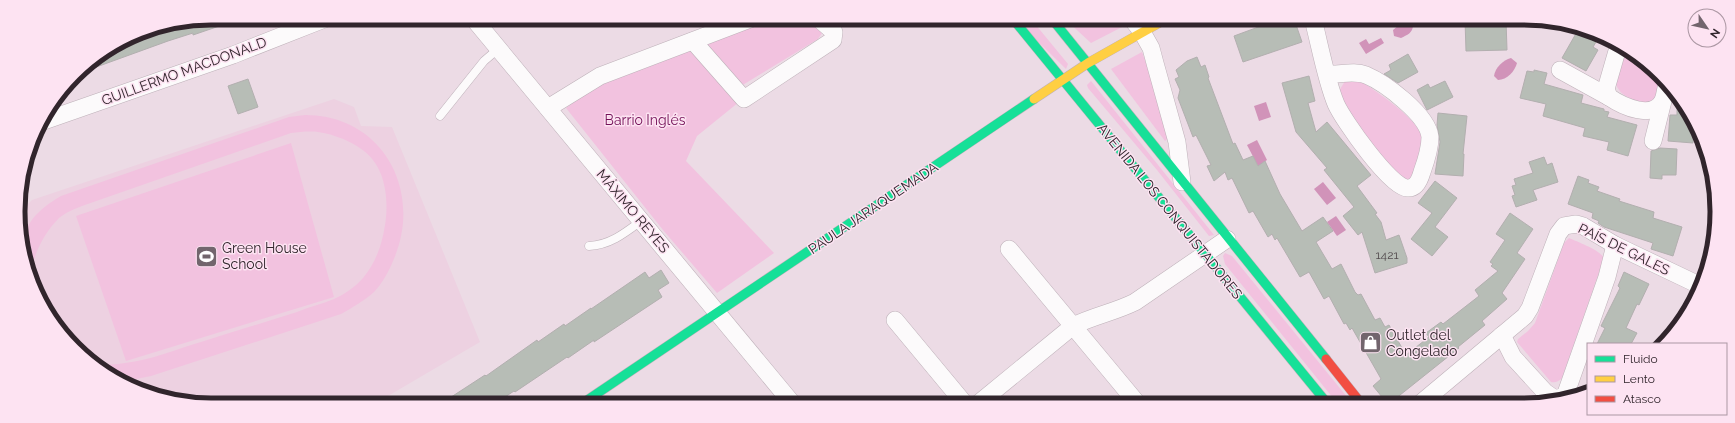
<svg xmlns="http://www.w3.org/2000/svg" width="1735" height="423" viewBox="0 0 1735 423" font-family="Raleway,sans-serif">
<rect width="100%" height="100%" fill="#ecdbe5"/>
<polygon fill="#edd1e1" points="334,99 354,107 361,126 392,127 480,342 376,403 186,403 115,379 58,329 25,262 21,221 26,206 32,200"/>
<g fill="#f2c2df">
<polygon points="762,19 809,19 822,33 818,39 741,86 701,44"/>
<polygon points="1015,19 1031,19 1068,64 1066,69"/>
<polygon points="1065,19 1118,19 1124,26 1091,43"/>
<polygon points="687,46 739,102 697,136 686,161 774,253 717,293 663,230 566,108 604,79"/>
<path d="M1625 48 1662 81 1653 103C1640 103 1620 98 1616 84Z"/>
<polygon points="1142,52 1172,135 1165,141 1111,69"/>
<path d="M1354 77C1370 87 1420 119 1422 138 1423 149 1419 161 1418 172L1405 184 1354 126 1339 91 1345 81Z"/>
<polygon points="1091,81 1214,235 1209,236 1157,170 1088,88 1087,85"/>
<path d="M305 115C383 115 424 192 393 261 389 271 382 284 374 292 364 301 353 307 341 314L151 376 126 381 118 380 115 379 95 362C105 365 115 365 125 363 151 360 177 349 201 342 233 332 265 322 297 312 309 307 322 304 334 299 345 294 355 287 363 278 376 262 382 245 385 225 388 207 387 183 377 166 367 147 339 135 318 132 309 131 300 132 291 133L82 206C74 209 65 213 59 218 45 232 33 254 31 274 13 238 28 215 61 196L289 117Z"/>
<polygon points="291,143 334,297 126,361 76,216"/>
<path d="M1569 238C1578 242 1600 250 1604 258L1562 378C1559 381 1556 383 1551 382L1517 342 1518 339 1528 331 1535 323 1564 243Z"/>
<polygon points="1225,253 1232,256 1352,403 1337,403 1225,264 1223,256"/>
</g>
<g fill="#d193b9">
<path d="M1409 20 1413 25C1413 33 1407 35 1401 38L1394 36 1393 30 1399 25Z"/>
<polygon points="1381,38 1384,43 1366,54 1359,43 1366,39 1369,44"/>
<path d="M1511 58 1517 63C1515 71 1507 80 1498 80L1494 76C1495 68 1503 60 1511 58Z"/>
<polygon points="1266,102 1271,117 1259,121 1254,106"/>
<polygon points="1257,140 1267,160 1258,166 1247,145"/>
<polygon points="1323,182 1336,198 1327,205 1314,189"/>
<polygon points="1336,216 1346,230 1337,236 1327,222"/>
</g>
<g fill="#b7bdb6" stroke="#b2afaf">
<polygon points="212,18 230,18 231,22 193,35 193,33 168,41 88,70 85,65 138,33"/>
<polygon points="1280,19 1294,19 1302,42 1243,62 1234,36"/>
<polygon points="1465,20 1506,20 1507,50 1466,51"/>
<polygon points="1578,30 1599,37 1593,47 1598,50 1586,71 1562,58"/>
<polygon points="1408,54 1418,72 1398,83 1384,74 1391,70 1389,65"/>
<polygon points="1197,57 1201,67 1205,65 1209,77 1208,78 1233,144 1235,143 1243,160 1253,156 1258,166 1265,161 1280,194 1302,231 1323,217 1333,231 1316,242 1332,269 1341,264 1355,292 1358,295 1361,294 1375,320 1380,318 1385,327 1389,325 1406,355 1429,337 1426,333 1441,322 1443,324 1479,296 1475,290 1498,271 1491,266 1493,264 1490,262 1505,240 1496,234 1510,213 1533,229 1517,253 1525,259 1502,293 1507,299 1482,321 1485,325 1458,347 1459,348 1390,403 1387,403 1373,386 1381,379 1380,377 1352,328 1350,330 1346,323 1344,324 1329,296 1324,299 1309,272 1300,277 1277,238 1275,240 1272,234 1268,237 1253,211 1249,213 1232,178 1228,180 1225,172 1214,181 1207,166 1211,165 1196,135 1193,137 1178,98 1180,90 1175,79 1179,77 1176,70 1187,61"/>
<polygon points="1534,70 1547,73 1544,84 1583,95 1581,103 1604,109 1604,111 1609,112 1607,117 1637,125 1628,156 1607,150 1609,142 1583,136 1585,128 1543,116 1546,104 1520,98 1527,71 1534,72"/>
<polygon points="1309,76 1315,101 1308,103 1316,132 1327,122 1371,175 1357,186 1377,213 1375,214 1381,222 1386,240 1399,235 1407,258 1407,263 1375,273 1362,232 1358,235 1343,216 1354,207 1324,170 1327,168 1296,132 1282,83"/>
<polygon points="248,79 258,107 238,114 228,86"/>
<polygon points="1445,81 1453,97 1427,110 1417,90 1428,84 1430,88"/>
<polygon points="1677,94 1694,128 1693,143 1668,141 1670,115 1677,115"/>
<polygon points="1438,113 1467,116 1463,154 1464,154 1463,176 1435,174 1440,142 1437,125"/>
<polygon points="1660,148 1677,149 1676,175 1662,175 1662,179 1650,178 1651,151"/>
<polygon points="1544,157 1547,165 1552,163 1558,182 1533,190 1537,200 1516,207 1512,196 1515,195 1512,186 1516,185 1514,179 1533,173 1529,162"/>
<polygon points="1578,176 1589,180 1588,183 1599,187 1597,191 1620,199 1619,201 1654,212 1653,218 1682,227 1673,256 1651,249 1653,243 1604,227 1598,223 1599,221 1592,218 1593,213 1568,204"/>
<polygon points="1435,181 1457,198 1435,227 1448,237 1432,256 1411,239 1432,213 1418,203"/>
<polygon points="661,270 669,283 658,290 662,297 594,342 594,340 568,358 567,357 515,392 514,391 496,403 442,403 485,375 486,376 537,340 538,342 564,324 565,326 591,308 591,309 645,272 649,278"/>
<polygon points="1624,272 1649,284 1639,305 1637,304 1626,328 1637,333 1631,344 1597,344 1605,328 1601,326 1620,288 1618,286"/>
</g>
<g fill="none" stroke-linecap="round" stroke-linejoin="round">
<defs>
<g id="lane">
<polyline points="440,116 484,61 498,49"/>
<path d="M589 246C610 245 625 233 641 221"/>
</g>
<g id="street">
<polyline points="473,18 792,403"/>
<polyline points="1132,19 1142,32 1151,48 1155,63 1177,142 1182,182"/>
<path d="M1313 19C1320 46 1326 80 1336 104 1343 120 1391 188 1407 188 1416 189 1420 179 1422 172 1426 161 1430 148 1430 137 1428 115 1385 83 1366 75 1353 70 1341 75 1327 74"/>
<polyline points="693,41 744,99 833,40 834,32 819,19"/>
<path d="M1619 44 1606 89 1609 97C1622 106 1654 121 1663 100 1665 96 1665 90 1667 85"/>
<polyline points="1560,70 1609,97"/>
<polyline points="548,108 600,76 750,19"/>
<polyline points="41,122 233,55 327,18"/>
<polyline points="1653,141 1663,101"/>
<polyline points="1009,249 1137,403"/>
<polyline points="895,320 964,403"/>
<polyline points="1502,335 1513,357 1545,392 1555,399 1565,396 1607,277 1615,245"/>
<path d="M979 403 1073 326C1093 316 1115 312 1135 302L1227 239"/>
<polyline points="1421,403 1525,316 1530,308 1558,234 1564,226 1576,224 1583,226 1615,245 1701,286"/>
</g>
<g id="fast">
<polyline points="1013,19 1327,403"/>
<polyline points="1052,19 1326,359"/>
<polyline points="583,403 1034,99"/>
</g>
<polyline id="slow" points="1034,99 1088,63 1166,19"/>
<polyline id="jam" points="1326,359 1361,403"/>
</defs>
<use href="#lane" stroke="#beb1b9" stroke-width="9"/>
<use href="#street" stroke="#beb1b9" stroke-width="18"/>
<use href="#fast" stroke="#beb1b9" stroke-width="10"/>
<use href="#slow" stroke="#beb1b9" stroke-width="10"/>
<use href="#jam" stroke="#beb1b9" stroke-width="10"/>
<use href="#lane" stroke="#fcfafb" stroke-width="8"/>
<use href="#street" stroke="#fcfafb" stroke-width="17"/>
<use href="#fast" stroke="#16e098" stroke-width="9"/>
<use href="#slow" stroke="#ffcf43" stroke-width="9"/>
<use href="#jam" stroke="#f24e42" stroke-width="9"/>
</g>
<defs>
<symbol id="stadium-square" viewBox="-11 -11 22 22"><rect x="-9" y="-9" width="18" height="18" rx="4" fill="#72656d" stroke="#fde3f2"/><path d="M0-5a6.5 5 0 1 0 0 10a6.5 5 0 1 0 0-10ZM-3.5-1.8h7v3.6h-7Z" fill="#fff"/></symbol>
<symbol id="shop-square" viewBox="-11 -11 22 22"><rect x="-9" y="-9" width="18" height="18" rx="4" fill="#72656d" stroke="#fde3f2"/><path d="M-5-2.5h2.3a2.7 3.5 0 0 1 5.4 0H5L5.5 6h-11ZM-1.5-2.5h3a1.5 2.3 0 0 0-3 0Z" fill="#fff"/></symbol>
</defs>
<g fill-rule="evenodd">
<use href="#stadium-square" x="194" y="244" width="25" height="25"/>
<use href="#shop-square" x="1358" y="330" width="25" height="25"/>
</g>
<g text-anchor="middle" stroke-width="3" stroke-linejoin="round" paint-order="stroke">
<g font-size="12" fill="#524b4e">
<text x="1387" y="259">1421</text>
</g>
<g font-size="14" fill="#31252c" stroke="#fde3f2">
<text transform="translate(184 71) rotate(-20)" y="5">GUILLERMO MACDONALD</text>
<text transform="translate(873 208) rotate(-34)" y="5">PAULA JARAQUEMADA</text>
<text transform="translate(633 211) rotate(50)" y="5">MÁXIMO REYES</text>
<text transform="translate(1170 211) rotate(51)" y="5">AVENIDA LOS CONQUISTADORES</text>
<text transform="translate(1624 249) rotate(26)" y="5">PAÍS DE GALES</text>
</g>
<g font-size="14" fill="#741158" stroke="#fde3f2">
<text x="645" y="125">Barrio Inglés</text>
</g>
<g font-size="14" fill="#31252c" stroke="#fde3f2" text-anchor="start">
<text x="222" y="253">Green House<tspan x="222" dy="16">School</tspan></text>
<text x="1386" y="340">Outlet del<tspan x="1386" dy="16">Congelado</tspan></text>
</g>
</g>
<path d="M0 0H1735V423H0ZM211 25H1524A186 186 0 0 1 1710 211V212A186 186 0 0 1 1524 398H211A186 186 0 0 1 25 212V211A186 186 0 0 1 211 25Z" fill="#fde3f2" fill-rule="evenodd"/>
<path fill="none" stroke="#31252c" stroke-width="5" d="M211 25H1524A186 186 0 0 1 1710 211V212A186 186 0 0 1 1524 398H211A186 186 0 0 1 25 212V211A186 186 0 0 1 211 25Z"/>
<rect x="1587" y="343" width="140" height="72" fill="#fde3f2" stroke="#ab97a3"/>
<rect x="1595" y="356" width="20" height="6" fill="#16e098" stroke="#ab97a3"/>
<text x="1623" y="363" font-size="12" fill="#31252c">Fluido</text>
<rect x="1595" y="376" width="20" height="6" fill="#ffcf43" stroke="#ab97a3"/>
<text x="1623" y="383" font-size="12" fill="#31252c">Lento</text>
<rect x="1595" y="396" width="20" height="6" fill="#f24e42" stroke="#ab97a3"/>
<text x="1623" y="403" font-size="12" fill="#31252c">Atasco</text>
<g transform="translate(1707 28) rotate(124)"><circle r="19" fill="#fde3f2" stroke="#ab97a3"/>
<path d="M0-3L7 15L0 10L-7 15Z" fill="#72656d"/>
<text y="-6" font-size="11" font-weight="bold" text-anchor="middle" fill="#31252c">N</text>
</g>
</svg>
